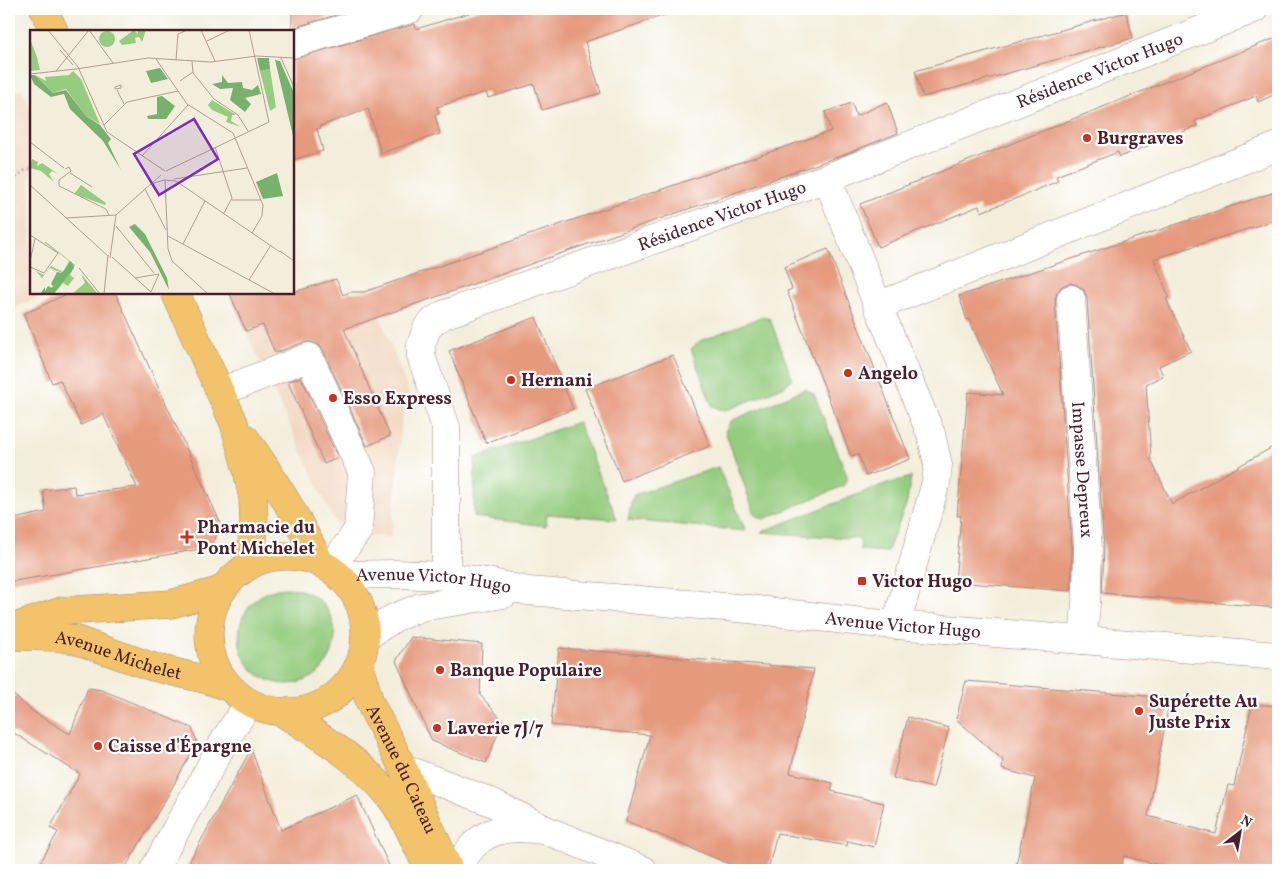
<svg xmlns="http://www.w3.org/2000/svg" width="1287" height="879" viewBox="0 0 1287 879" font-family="Vollkorn,serif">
<rect width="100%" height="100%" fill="#fff"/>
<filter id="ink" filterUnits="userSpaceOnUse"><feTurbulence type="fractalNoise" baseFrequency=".02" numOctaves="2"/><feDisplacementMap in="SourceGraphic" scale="10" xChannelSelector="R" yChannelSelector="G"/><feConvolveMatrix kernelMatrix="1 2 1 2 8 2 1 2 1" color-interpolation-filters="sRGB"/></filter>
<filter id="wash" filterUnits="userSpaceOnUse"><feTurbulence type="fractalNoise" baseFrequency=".0096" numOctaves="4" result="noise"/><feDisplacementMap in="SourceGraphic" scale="20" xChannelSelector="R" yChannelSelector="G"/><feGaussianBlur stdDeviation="1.12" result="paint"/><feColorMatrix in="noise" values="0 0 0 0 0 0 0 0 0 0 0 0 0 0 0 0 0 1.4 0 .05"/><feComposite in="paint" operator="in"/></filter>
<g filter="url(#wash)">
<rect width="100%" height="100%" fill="#f3eedb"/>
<g fill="#f1d5bd">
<polygon points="22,89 31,109 31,292 49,293 9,310 9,93"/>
<polygon points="369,287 412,401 402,416 391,537 354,534 334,521 246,331"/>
</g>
<g fill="#95cc7f" stroke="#707655">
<polygon points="761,317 770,319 792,378 785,386 725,411 712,406 691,349 700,341"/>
<polygon points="805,389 814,394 848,478 843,486 764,519 755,515 725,431 731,421"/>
<polygon points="578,422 617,519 547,514 546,526 474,517 475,458"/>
<polygon points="718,467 746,531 628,520 631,503 634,495"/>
<polygon points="911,477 907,502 887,552 861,550 860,539 761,532 882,485"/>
<circle cx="287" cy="636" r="48"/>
</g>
<g id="blocks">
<g fill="#e5997d">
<polygon points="292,9 356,9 292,28"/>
<polygon points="482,9 669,9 670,13 585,42 601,93 542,110 534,84 488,98 486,92 437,107 439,114 435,115 440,134 381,153 368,109 320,126 321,128 317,129 323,151 292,160 292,59 415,24 416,29"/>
<polygon points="1126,12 1133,38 923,97 915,71"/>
<polygon points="1278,37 1278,93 1258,102 1256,96 1195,121 1197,126 1120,157 1118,152 1056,176 1058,181 1027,194 981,212 979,206 878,247 860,204"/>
<polygon points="887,102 898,133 843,155 344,329 390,436 367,446 323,350 319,345 311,342 304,342 275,353 263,325 246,331 229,292 294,292 336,279 343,295 350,292 364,292 831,131 825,112 852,103 856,116"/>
<polygon points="1278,191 1278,219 1154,259 1169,297 1166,299 1191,351 1159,366 1163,376 1146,384 1151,460 1172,504 1278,444 1278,608 1102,593 1104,547 1087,298 1084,290 1077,285 1070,283 1062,286 1057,293 1055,300 1072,548 1071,591 955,582 961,516 957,516 968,392 1003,395 969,319 967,320 959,296"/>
<polygon points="828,249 910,459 866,476 858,454 851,456 787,291 792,289 784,267"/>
<polygon points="71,292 115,292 221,524 212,547 9,582 9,520 46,512 43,490 74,486 75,494 137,487 103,414 81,425 60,380 52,383 24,314"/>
<polygon points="536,317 573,409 486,443 449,351"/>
<polygon points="673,355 710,446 622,481 585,389"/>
<polygon points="301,377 338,458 324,464 288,382"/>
<polygon points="411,637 482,644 480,695 503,721 486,763 432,741 396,661"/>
<polygon points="559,648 814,669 790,773 833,783 831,791 884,803 874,847 848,841 847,846 777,833 768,870 744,870 626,821 650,735 551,725"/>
<polygon points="966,681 1170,698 1148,816 1216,834 1228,785 1234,786 1252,704 1278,706 1278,870 1180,870 1124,856 1120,870 1015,870 1035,778 1002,769 1003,760 956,719"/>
<polygon points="88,688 102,690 192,728 197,742 167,797 124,870 36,870 58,832 50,828 80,774 9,730 9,691 34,712 70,734"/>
<polygon points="908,717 949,728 933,788 893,778"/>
<polygon points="251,749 281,830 357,795 391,870 185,870"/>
</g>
</g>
</g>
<g filter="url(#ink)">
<use href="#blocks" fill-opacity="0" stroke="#9e8683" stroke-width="1"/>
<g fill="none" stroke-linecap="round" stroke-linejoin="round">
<defs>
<g id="minor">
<polyline points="292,44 410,9"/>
<polyline points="827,178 878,306"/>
<path id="s1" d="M1071 299 1088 548 1087 591 1083 640"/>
<polyline points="220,392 309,357 362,472 358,530 330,569"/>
<path id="s2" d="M338 575 395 574 446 576 487 582 528 591 749 609 872 623 1278 656"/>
<path id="s3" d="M446 576V427L421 356V345L427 328 434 321 443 315 827 178 1254 9"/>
<polyline points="896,625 936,482 938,465 931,434 878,306 1278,146"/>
<polyline points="365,637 394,618 421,607 504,594"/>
<polyline points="403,768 491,802 548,831 643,870"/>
<polyline points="154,870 226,738 249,703"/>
<path d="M455 870C461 862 467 852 474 845 492 826 518 827 542 830"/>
</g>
<g id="major">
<polyline points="44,9 54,31"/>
<polyline points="175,292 234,423 247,470 253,498 254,523 253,538 248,566"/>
<path d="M245 438C275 479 297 519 321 564"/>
<circle cx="287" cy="634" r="78"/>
<polyline points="9,629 62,611 171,604 222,590"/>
<path id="s4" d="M9 636 56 637 76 640 153 667 208 680 228 687"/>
<path id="s5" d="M359 666 370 703 403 768 449 870"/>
<path d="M283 713C324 739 364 762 393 801 408 822 417 846 428 869"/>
</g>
</defs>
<use href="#minor" stroke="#9e8683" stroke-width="29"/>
<use href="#major" stroke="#9e8683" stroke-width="29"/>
<polyline stroke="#9e8683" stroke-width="3" stroke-dasharray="1 4" stroke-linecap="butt" points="9,184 22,172 31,168"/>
<use href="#minor" stroke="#fff" stroke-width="28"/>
<use href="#major" stroke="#f2c36a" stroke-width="28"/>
</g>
</g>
<g fill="#c8321e" stroke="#fff" stroke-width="2">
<circle cx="1087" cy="138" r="5"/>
<circle cx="848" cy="373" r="5"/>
<circle cx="511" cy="380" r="5"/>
<circle cx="333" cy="398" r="5"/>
<path d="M184.5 529.5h5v5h5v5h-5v5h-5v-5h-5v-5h5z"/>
<rect x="857" y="576" width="10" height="10" rx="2.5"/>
<circle cx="440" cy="670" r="5"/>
<circle cx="1139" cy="711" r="5"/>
<circle cx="437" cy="728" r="5"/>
<circle cx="98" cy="746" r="5"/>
</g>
<g text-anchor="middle" stroke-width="4.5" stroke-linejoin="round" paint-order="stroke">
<g font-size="18" fill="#4a1f2b" stroke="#fff">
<text dy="6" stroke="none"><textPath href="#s3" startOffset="975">Résidence Victor Hugo</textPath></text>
<text dy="6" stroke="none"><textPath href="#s3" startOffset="570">Résidence Victor Hugo</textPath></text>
<text dy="6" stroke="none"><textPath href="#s1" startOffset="171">Impasse Depreux</textPath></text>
<text dy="6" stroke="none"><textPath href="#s2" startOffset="96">Avenue Victor Hugo</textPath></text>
<text dy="6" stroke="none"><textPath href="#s2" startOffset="568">Avenue Victor Hugo</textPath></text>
<text dy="6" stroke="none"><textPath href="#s4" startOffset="112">Avenue Michelet</textPath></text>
<text dy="6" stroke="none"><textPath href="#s5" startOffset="112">Avenue du Cateau</textPath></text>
</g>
<g font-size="18" font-weight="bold" fill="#4a1f2b" stroke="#fff" text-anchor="start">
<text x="1097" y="144">Burgraves</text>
<text x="858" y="379">Angelo</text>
<text x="521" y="386">Hernani</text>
<text x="343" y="404">Esso Express</text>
<text x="197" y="533">Pharmacie du<tspan x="197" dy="21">Pont Michelet</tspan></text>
<text x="872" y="587">Victor Hugo</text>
<text x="450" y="676">Banque Populaire</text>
<text x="1149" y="707">Supérette Au<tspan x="1149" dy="21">Juste Prix</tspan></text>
<text x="447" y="734">Laverie 7J/7</text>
<text x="108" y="752">Caisse d'Épargne</text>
</g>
</g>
<g transform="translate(30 30)">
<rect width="264" height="264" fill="#f3eedb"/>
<path d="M104 0 108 4V0H116L112 12 109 7 105 8 106 13 92 15 89 11ZM69 9a8 8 0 1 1 16 0a8 8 0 1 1-16 0ZM0 9 7 27 10 40 0 41ZM240 39 246 77 240 81 230 41ZM43 41 51 49 70 94 56 86 36 59 23 63 5 45 16 51 15 47 39 45ZM182 70 206 85H202L201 91 211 97 196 92 198 87 182 80 178 75ZM2 129 8 132 7 136 12 133 28 144 22 141 19 144 24 152 11 141 0 138ZM51 155 76 173 75 175 44 164ZM14 212H16L45 235 40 245 44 248 38 256 33 253 24 264H17L32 243 20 238 12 248 6 241 14 245 21 236 33 242 39 231ZM51 244 68 264H42L55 253Z" fill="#95cc7f"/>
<path d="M227 28H239L240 39 230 41ZM245 30 250 31 264 63V110ZM130 38 138 49 121 53 116 41ZM0 45H5L23 63 36 60 56 86 70 95 81 109 78 113 91 140 73 111 40 79 34 64 21 67 4 54ZM192 45 198 53 212 52 213 58 222 60 228 55 231 64 215 68 221 74 215 82 200 70 203 58 190 59 182 54 192 52ZM132 66 145 76 136 89H118L117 86 127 84V67ZM247 143 253 166 233 169 226 152ZM105 194 115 204 137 248 139 260 120 222 99 197ZM41 231 44 238 23 264H10L15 257V261L18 256 22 258 31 250 23 256 21 254 27 242 32 243Z" fill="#78b06e"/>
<path fill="none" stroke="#af9b95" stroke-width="1" d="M18 0 48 37 77 102 135 141M171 0 185 31M177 11 200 0M30 20 43 35M251 28 264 57M126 29 157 74 203 103 233 175 232 186 222 203M146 30 148 4 157 0M162 31 163 43 184 69 208 85 218 101M46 39 118 28 181 32 227 26 264 28M26 41 59 0 83 33M0 44 46 39M150 51 163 42M91 55V58L85 59V57ZM87 60 94 74M74 95 97 72 148 61M0 112 34 138M185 117 202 168 194 183M112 126 158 75M35 139 39 137 41 141 29 150V156L76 179 79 185M136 141 239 92 219 0M40 143 62 157M144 149 217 138M135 150 138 219 142 231 178 264M121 154 134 150 146 151 250 222M0 155 78 226M115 159 136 200M202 170H231M36 188 86 185M86 196 124 243M0 205 28 223 14 243 0 237M138 206 245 264M153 214 175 171M250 221 264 231M82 227 121 262M80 228 86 185 131 145M0 231 5 209M49 238 70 264M105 248 129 244 121 262M219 250 241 215M74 264 78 225"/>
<path fill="#7b2cbf" fill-opacity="0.15" stroke="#7b2cbf" stroke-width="2.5" d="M164 89 188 129 129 165 104 124Z"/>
<rect width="264" height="264" fill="none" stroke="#4a1f2b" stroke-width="2.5"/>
</g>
<rect width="1287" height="879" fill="none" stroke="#fff" stroke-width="30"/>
<g transform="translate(1240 832) rotate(31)" stroke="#ffffff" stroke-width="4" paint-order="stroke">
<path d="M0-4L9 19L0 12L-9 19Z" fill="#4a1f2b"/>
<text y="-8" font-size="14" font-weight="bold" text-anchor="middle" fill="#4a1f2b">N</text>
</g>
</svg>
